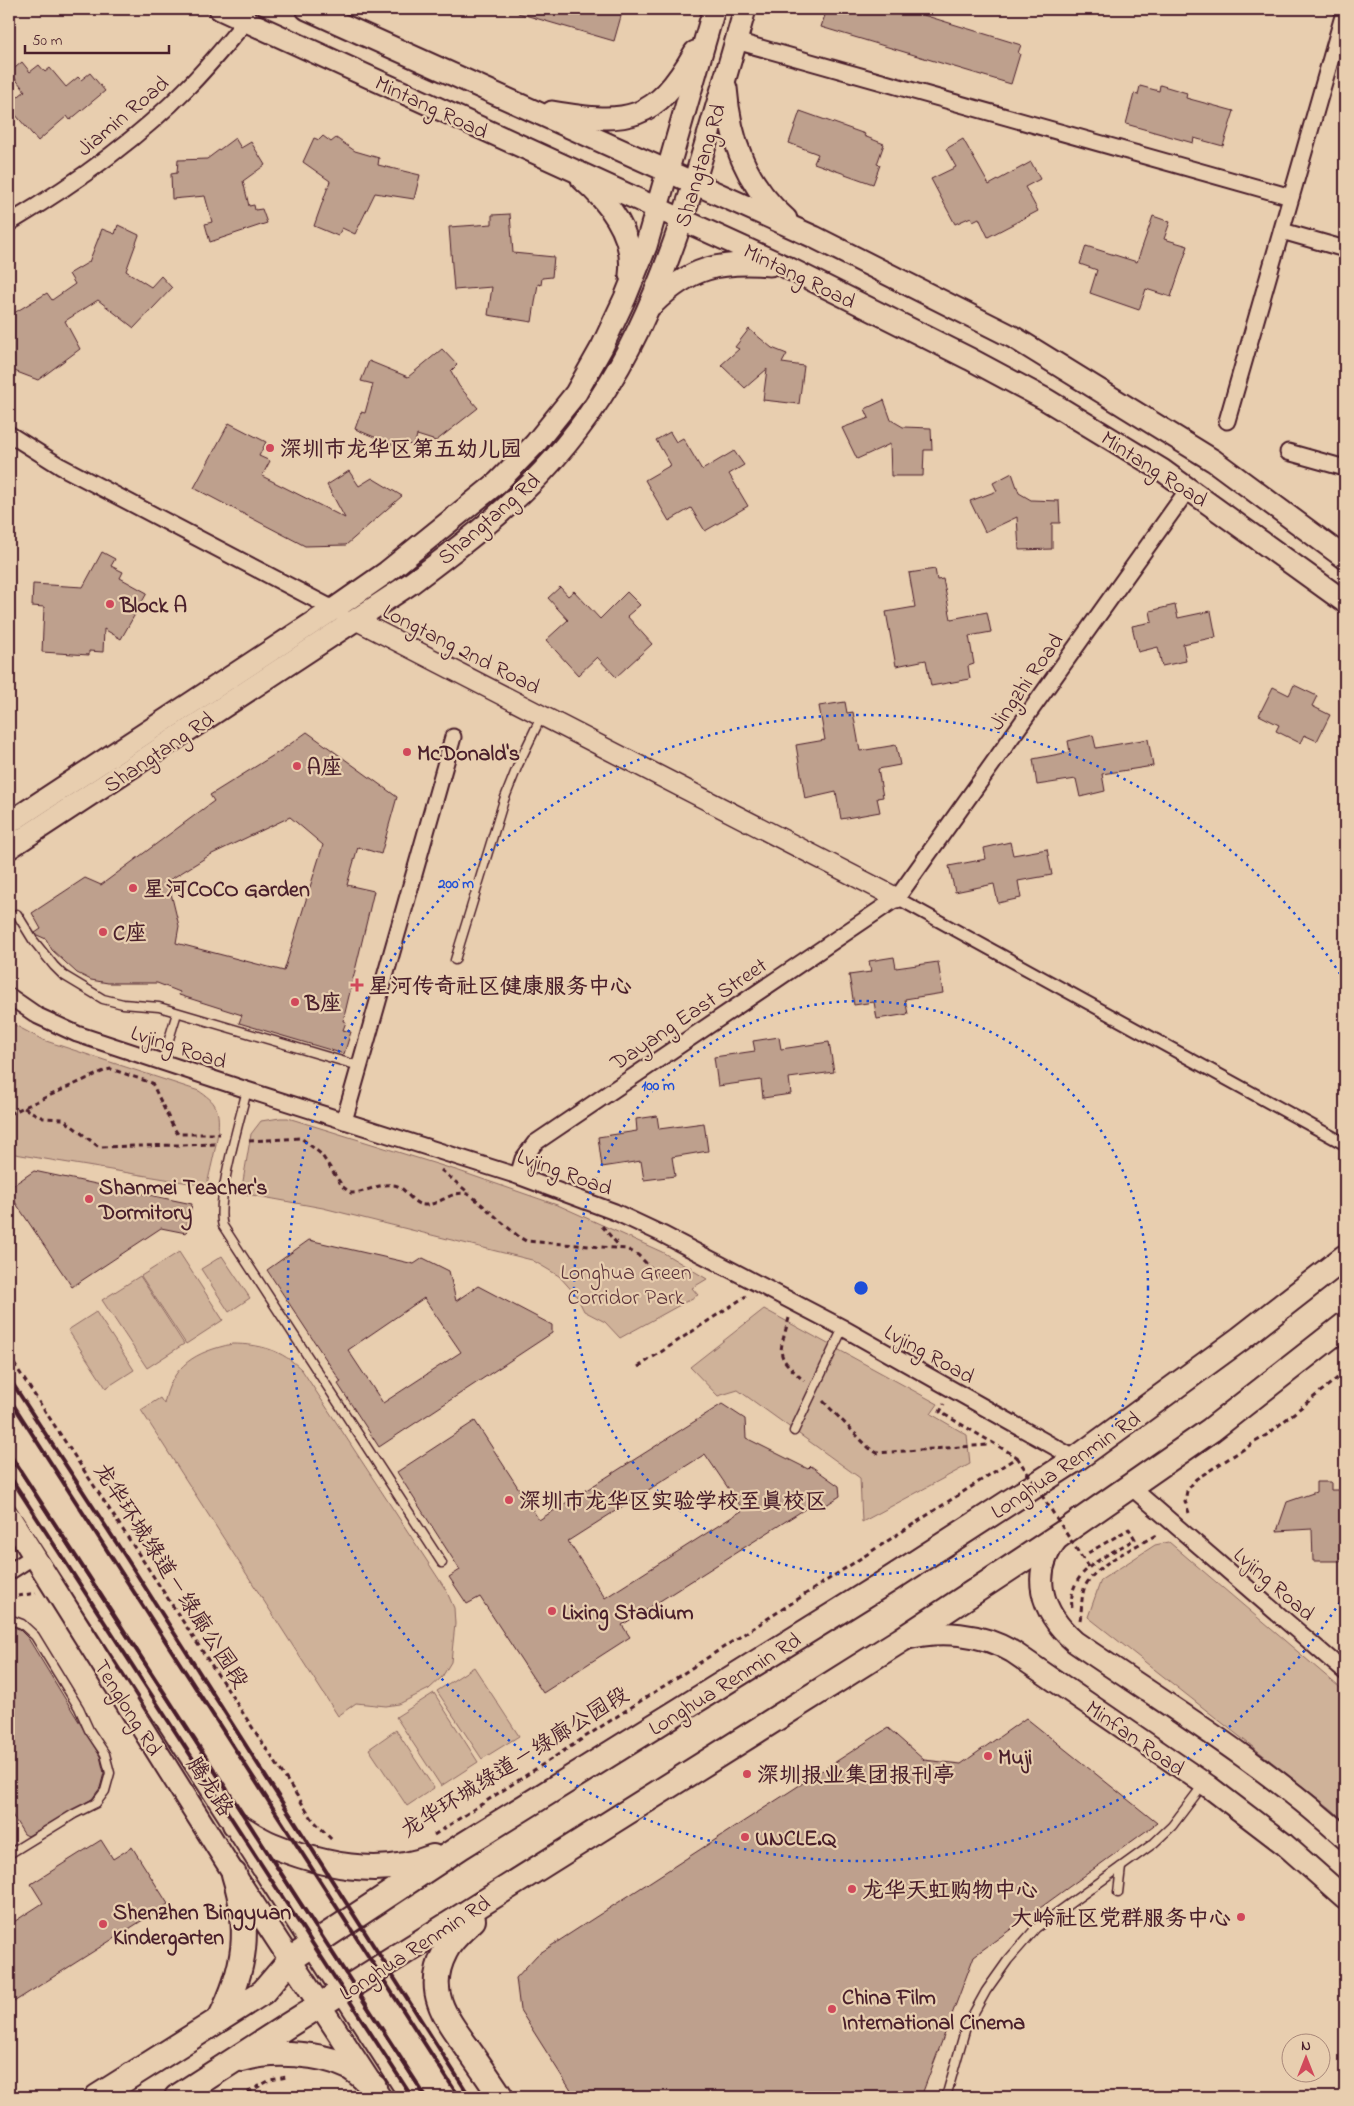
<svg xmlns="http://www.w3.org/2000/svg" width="1354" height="2106" viewBox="0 0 1354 2106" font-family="'Indie Flower','LXGW WenKai TC',sans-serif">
<rect width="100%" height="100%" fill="#e8ceaf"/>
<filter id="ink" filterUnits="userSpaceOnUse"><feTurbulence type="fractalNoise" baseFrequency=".02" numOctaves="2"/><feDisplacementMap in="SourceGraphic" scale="10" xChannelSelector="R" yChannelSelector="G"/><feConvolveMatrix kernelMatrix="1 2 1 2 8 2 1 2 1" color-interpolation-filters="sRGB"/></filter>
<g filter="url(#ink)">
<g fill="#cfb299" stroke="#8c6862">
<path d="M9 1022 43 1040 199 1091C206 1096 213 1100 216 1108 224 1125 210 1167 207 1186L9 1153Z"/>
<polygon points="280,1118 288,1118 459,1171 560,1206 662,1252 707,1279 692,1288 698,1295 620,1338 605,1322 584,1311 576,1295 559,1276 532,1260 323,1208 241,1193 251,1134 261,1121"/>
<polygon points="179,1252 223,1320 186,1344 141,1276"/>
<polygon points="222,1256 250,1298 229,1312 201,1269"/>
<polygon points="140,1276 184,1344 147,1368 102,1300"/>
<polygon points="764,1309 938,1404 931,1414 967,1435 970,1464 862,1522 860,1478 738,1390 718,1396 690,1367"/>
<polygon points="96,1312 134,1370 106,1388 68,1330"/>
<path d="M232 1344C260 1344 282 1350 302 1370L446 1590 454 1608 455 1624 451 1662 442 1677 429 1689 399 1704 386 1706 356 1703 338 1716 141 1410 160 1398 164 1404C172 1364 196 1352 232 1344Z"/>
<polygon points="1169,1542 1345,1692 1345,1822 1334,1811 1088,1617 1101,1580 1155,1545"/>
<polygon points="474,1667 519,1736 482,1759 437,1691"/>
<polygon points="434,1693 478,1762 441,1786 396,1717"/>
<polygon points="396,1730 434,1788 407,1806 369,1749"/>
</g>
<g fill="#bea08d" stroke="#4a1f2b" fill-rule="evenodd">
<polygon points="519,9 623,9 614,41 518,13"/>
<polygon points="827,9 904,9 1021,45 1018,53 1020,54 1011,84 821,27"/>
<polygon points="22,62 30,72 39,65 45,72 50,68 66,87 78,77 81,80 90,73 105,91 70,120 67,116 38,141 9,107 9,104 25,91 10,72"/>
<polygon points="1160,85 1187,93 1186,98 1234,111 1223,146 1194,138 1193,143 1126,124 1134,94 1138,95 1140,86 1159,91"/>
<polygon points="800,111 865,134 864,136 884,144 877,164 880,165 873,184 814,163 818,154 789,143"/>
<polygon points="323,136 331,142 336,138 355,151 379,158 378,165 420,175 414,199 375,193 355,234 342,228 338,236 314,226 330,181 303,162 314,138 319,140"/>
<polygon points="235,138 241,148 251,142 265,165 243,181 249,206 254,205 255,210 262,209 267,223 210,242 205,224 212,222 205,196 172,199 171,174 177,173 178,160 207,159"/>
<polygon points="963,139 989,185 1031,162 1040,179 1025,187 1038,211 988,237 979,218 973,221 971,217 955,224 931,179 956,167 946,149"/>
<polygon points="510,214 513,253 554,257 552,277 542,278 541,285 538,284 532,322 488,315 492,287 454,290 449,227 492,224 492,215"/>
<polygon points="1153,216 1170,222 1164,239 1188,246 1171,297 1146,289 1139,310 1090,293 1097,270 1080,264 1086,246 1137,262"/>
<polygon points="118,225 139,235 126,271 151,287 161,276 172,288 134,328 98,300 65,321 80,349 38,380 9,369 9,316 47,293 52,300 75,284 69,274 89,262 102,229 115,234"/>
<polygon points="749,329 772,348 787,354 782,363 804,366 799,404 763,400 767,369 745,388 721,365 739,349 735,347"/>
<polygon points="442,349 457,365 451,371 459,386 478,408 436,441 417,435 414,446 399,441 396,446 355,429 361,412 365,413 373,384 361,381 369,361 408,377"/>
<polygon points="884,400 891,420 903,427 931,428 932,450 924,450 923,476 891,476 890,444 857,459 842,428 869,418 865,409"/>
<polygon points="229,423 266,442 259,456 270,461 262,476 345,518 327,485 349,471 359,486 372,478 402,496 346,545 305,546 194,488"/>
<polygon points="670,432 676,442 683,438 702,470 734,451 744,465 729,474 748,506 705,531 691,508 669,521 645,480 671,465 656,440"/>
<polygon points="1012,473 1019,493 1031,500 1059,501 1060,523 1052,523 1052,549 1019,550 1017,517 985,532 970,501 997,491 993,483"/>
<polygon points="102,552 115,559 111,566 123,572 120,578 147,593 121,639 104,629 103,652 89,651 89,655 42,652 44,607 32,606 33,584 83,587"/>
<polygon points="935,569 937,580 943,579 951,619 987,612 991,632 969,636 974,664 968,666 970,679 931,686 926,660 896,666 886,612 915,607 909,573"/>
<polygon points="560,587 568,596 574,591 600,619 627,592 640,605 627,616 652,644 616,677 597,657 578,675 546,640 568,620 548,598"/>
<polygon points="1175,605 1178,618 1211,611 1216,637 1183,644 1186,661 1162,666 1158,647 1138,652 1132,626 1152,622 1150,611"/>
<polygon points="1294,685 1317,696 1312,706 1330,715 1317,741 1304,735 1300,743 1276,731 1279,725 1259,715 1273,687 1289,695"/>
<polygon points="845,702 847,713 853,712 860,751 896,745 900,765 878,769 883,797 877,798 880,812 841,819 836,792 805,799 796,745 825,740 819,706"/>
<path d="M307 732 397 797 381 854 358 847 347 885 374 891 343 1021 346 1022 343 1030 351 1032 344 1054 239 1023 242 1015 179 995 180 992 157 983H108L91 980 77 973 52 950 46 939 37 935 35 933 41 929 32 913 85 878 101 885 214 801 210 795 282 750ZM290 817 323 845 284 971 176 943 179 926 168 881 210 855Z"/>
<polygon points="1093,735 1096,748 1148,739 1153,766 1102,774 1105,791 1080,797 1076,779 1037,785 1033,759 1070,752 1068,741"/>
<polygon points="1010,842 1013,855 1047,849 1052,875 1018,881 1021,898 998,903 994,884 955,892 949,866 986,859 984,848"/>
<polygon points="894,957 896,968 938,962 943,993 905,999 908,1014 877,1019 874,1002 854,1005 849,975 871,972 869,961"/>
<polygon points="779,1037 781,1049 829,1042 834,1072 789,1078 791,1094 763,1098 761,1080 718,1086 714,1057 755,1051 753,1041"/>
<polygon points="657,1116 659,1129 704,1123 708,1151 672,1157 675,1176 644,1180 641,1161 602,1167 598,1137 637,1131 636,1119"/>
<polygon points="34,1171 192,1204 186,1233 161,1228 72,1287 9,1193 9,1188"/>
<path d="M309 1240 414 1264 423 1258 449 1271 456 1301 478 1286 552 1325V1333L379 1447 338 1384 341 1382 267 1270ZM424 1298 461 1352 383 1403 348 1350Z"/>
<path d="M722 1404 745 1419 746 1438 808 1469 811 1466 839 1486 840 1496 820 1509 816 1502 622 1625 630 1637 543 1693 480 1597 467 1604 449 1577 460 1570 397 1472 475 1421 539 1520ZM705 1454 743 1510 605 1598 568 1541Z"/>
<polygon points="1316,1482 1331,1482 1331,1490 1345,1490 1345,1561 1313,1561 1312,1529 1277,1531 1287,1502 1316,1492"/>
<polygon points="9,1625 19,1629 28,1638 100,1756 104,1773 100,1788 92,1799 28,1836 24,1834 9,1810"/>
<polygon points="1026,1718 1157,1823 974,1956 921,2097 575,2097 520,2010 516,1978 537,1955 888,1728 924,1760 961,1764"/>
<polygon points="101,1840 113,1859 132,1847 168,1904 9,2005 9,1925 43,1903 31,1884"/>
</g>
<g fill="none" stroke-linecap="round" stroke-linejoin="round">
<defs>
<g id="service">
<polyline points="17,914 33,940 54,966 63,975 103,999 123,1004 159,1007 359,1066"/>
<polyline points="455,960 504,800 518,765 542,715"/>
<polyline points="162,1062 177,1013"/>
<path d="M247 1090C240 1119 215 1202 223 1226L442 1563"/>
<polyline points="794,1431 843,1328"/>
<polyline points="9,1619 22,1624 35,1636 79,1708 89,1730 105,1754 110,1773 105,1791 96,1803 74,1814 9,1854"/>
<polyline points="1118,1893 1121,1867"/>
<polyline points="946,2097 966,2027 986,1991 1008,1960 1036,1928 1154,1843 1172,1826 1203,1785"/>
</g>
<polyline id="pedestrian" points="897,898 1345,1144"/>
<g id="minor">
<polyline points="736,41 1291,197"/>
<path d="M9 223C73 185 136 141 188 87 209 66 227 43 246 21"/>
<polyline points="1282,231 1345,249"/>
<polyline points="1227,421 1345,9"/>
<polyline points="9,434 60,466 341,613"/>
<polyline points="1288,452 1345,468"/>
<polyline points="9,996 38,1016 77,1034 247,1090 518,1176 615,1212 662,1234 843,1328 1076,1459"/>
<polyline points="344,1121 453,737"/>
<polyline points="518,1176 523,1159 535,1143 897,898 1189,488"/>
<polyline points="1131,1487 1345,1672"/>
<polyline points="9,1572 34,1556"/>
</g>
<polyline id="tertiary" points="356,620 897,898"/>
<g id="secondary">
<polyline points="220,9 786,267 970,359 1045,399 1162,470 1345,602"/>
<polyline points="307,9 814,237 1013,337 1214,461 1345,558"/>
<path d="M726 88C730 140 746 185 786 219"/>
<path d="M552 112C628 125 655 122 695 52"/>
<path d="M582 179C611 204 635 236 630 275"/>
<path d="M653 304C690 267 720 261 770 265"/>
<polyline points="9,823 334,609 387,572 497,483 535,444 576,393 602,347 625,298 646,246 714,9"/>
<path d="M9 848 410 584C461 546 511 508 553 460 625 379 662 285 694 183 711 125 729 67 745 9"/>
<polyline points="9,1476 411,2097"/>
<polyline points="9,1516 234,1874 380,2097"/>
<path d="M1060 1535C1028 1573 1041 1612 1075 1642 1167 1705 1263 1763 1345 1838"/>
<path d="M904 1639C940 1629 981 1633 1013 1652L1208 1786 1284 1844 1345 1898"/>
</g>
<g id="primary">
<path d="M235 1824C247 1831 259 1840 272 1845 321 1865 381 1878 433 1857"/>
<path d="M473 1920C463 1930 451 1939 445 1952 425 1990 444 2016 466 2046 478 2063 490 2080 501 2097"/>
<path d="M220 2019C246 1968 251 1929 234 1874"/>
<path d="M242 2059C272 2050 321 2053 349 2067 358 2072 366 2081 374 2087"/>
<polyline points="97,2097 263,1992 291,1959 462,1846 886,1582 1076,1459 1240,1339 1345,1257"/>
<polyline points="177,2097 287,2026 901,1640 1060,1535 1211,1430 1345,1325"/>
</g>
</defs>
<use href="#service" stroke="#4a1f2b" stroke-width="11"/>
<use href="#pedestrian" stroke="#4a1f2b" stroke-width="15"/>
<use href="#minor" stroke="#4a1f2b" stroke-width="19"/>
<use href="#tertiary" stroke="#4a1f2b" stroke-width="22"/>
<use href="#secondary" stroke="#4a1f2b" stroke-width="25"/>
<use href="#primary" stroke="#4a1f2b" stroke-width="28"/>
<g stroke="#4a1f2b" stroke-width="3" stroke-dasharray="5 4" stroke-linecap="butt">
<polyline points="24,1108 43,1118 63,1119 99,1147 218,1144"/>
<polyline points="9,1114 106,1070 111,1069 152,1083 173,1127 178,1134 220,1134"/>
<path d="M249 1141 301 1138 321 1154 343 1187 351 1193C365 1193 379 1183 393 1185 407 1186 410 1205 425 1205 442 1205 456 1185 473 1197L519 1237 526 1241 627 1249 638 1255 659 1276H669L692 1268"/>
<polyline points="441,1170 469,1193"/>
<polyline points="602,1226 619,1246"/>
<path d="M789 1318C779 1356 774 1353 804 1381"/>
<polyline points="9,1356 313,1820 333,1841"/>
<polyline points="638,1367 746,1296"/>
<polyline points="823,1401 869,1448 877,1453 988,1445"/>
<polyline points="1189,1513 1185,1501 1187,1491 1196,1479 1268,1434 1345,1372"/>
<polyline points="18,1596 36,1593"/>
<path d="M1072 1607C1067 1570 1109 1555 1135 1539L1129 1529 1088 1553"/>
<path d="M1080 1620C1082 1610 1081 1599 1084 1589 1093 1565 1134 1548 1156 1535"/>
<polyline points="434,1835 1017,1457 940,1412 944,1404"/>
<polyline points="240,2097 270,2080 287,2077"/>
</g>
<use href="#service" stroke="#e8ceaf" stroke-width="8"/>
<use href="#pedestrian" stroke="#e8ceaf" stroke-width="11"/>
<use href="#minor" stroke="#e8ceaf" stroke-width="15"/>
<use href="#tertiary" stroke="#e8ceaf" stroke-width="19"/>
<use href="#secondary" stroke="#e8ceaf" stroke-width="21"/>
<use href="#primary" stroke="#e8ceaf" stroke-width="24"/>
<g stroke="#4a1f2b" stroke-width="4">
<polyline points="9,1378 127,1559 470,2097"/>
<polyline points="9,1398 459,2097"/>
<polyline points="9,1453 426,2097"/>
<polyline points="9,1475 412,2097"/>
</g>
<polyline stroke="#4a1f2b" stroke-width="3" stroke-dasharray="5 4" stroke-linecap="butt" points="1017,1457 1088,1567"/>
</g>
</g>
<g fill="none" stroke="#1d4ed8" stroke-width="2.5" stroke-dasharray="2.5 5">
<circle cx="861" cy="1288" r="287"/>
<path d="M1344 1596A573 573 0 1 1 1344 980"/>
</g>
<g fill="#d1495b" stroke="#e8ceaf" stroke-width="2">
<circle cx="270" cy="448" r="5"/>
<circle cx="110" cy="604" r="5"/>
<circle cx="407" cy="752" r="5"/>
<circle cx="297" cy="766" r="5"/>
<circle cx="133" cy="888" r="5"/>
<circle cx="103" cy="932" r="5"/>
<path d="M354.5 977.5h5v5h5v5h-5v5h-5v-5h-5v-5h5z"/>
<circle cx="295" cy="1002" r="5"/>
<circle cx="89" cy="1199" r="5"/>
<circle cx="509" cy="1500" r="5"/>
<circle cx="552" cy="1611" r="5"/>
<circle cx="988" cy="1756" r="5"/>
<circle cx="747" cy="1774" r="5"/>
<circle cx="745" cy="1837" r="5"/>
<circle cx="852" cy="1889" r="5"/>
<circle cx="1241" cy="1917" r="5"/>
<circle cx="103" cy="1924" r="5"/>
<circle cx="832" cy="2009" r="5"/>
</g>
<g text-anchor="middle" stroke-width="4.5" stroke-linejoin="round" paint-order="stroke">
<g font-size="22" fill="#4a1f2b" stroke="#e8ceaf">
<text transform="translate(432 106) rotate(25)" y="8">Mintang Road</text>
<text transform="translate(122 115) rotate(-40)" y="8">Jiamin Road</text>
<text transform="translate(699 165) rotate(-73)" y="8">Shangtang Rd</text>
<text transform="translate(800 275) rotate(26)" y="8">Mintang Road</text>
<text transform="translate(1155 468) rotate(33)" y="8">Mintang Road</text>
<text transform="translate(488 518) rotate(-41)" y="8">Shangtang Rd</text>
<text transform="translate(462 648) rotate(27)" y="8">Longtang 2nd Road</text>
<text transform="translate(1025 681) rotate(-55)" y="8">Jingzhi Road</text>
<text transform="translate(158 751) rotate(-34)" y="8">Shangtang Rd</text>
<text transform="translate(688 1013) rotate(-34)" y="8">Dayang East Street</text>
<text transform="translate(179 1046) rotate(18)" y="8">Lvjing Road</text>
<text transform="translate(565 1171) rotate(20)" y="8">Lvjing Road</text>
<text transform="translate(930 1353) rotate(29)" y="8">Lvjing Road</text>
<text transform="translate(1065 1464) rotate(-34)" y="8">Longhua Renmin Rd</text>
<text transform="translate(172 1575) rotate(57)" y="8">龙华环城绿道－绿廊公园段</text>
<text transform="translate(1275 1583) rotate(41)" y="8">Lvjing Road</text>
<text transform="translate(724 1683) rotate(-32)" y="8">Longhua Renmin Rd</text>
<text transform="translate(129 1707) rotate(58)" y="8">Tenglong Rd</text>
<text transform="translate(1136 1737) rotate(35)" y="8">Minfan Road</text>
<text transform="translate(514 1761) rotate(-32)" y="8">龙华环城绿道－绿廊公园段</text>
<text transform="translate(211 1786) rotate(57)" y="8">腾龙路</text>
<text transform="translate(414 1947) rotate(-33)" y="8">Longhua Renmin Rd</text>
</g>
<g font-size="22" font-weight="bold" fill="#4a1f2b" stroke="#e8ceaf" text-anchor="start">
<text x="280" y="456">深圳市龙华区第五幼儿园</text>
<text x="120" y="612">Block A</text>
<text x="417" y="760">McDonald's</text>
<text x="307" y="774">A座</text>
<text x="143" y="896">星河COCO Garden</text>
<text x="113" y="940">C座</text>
<text x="368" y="993">星河传奇社区健康服务中心</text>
<text x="305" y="1010">B座</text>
<text x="99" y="1194">Shanmei Teacher's<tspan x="99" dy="25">Dormitory</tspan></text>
<text x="519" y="1508">深圳市龙华区实验学校至真校区</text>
<text x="562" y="1619">Lixing Stadium</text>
<text x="998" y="1764">Muji</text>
<text x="757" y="1782">深圳报业集团报刊亭</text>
<text x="755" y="1845">UNCLE.Q</text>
<text x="862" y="1897">龙华天虹购物中心</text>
<text x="113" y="1919">Shenzhen Bingyuan<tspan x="113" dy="25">Kindergarten</tspan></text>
<text x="1231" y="1925" text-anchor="end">大岭社区党群服务中心</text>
<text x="842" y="2004">China Film<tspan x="842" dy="25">International Cinema</tspan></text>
</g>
<g font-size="22" fill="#5e353c" stroke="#e8ceaf">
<text x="626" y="1279">Longhua Green<tspan x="626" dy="25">Corridor Park</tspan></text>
</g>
</g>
<circle cx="861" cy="1288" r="8" fill="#1d4ed8" stroke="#e8ceaf" stroke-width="2.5"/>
<g font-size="15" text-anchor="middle" font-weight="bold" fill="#1d4ed8" stroke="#e8ceaf" stroke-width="4.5" stroke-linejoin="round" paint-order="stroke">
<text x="456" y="888">200 m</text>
<text x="658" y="1090">100 m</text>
</g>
<rect width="1354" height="2106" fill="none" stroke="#e8ceaf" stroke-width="30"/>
<rect x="15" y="15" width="1324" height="2076" fill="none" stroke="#4a1f2b" stroke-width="2" filter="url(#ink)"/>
<g transform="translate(1306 2058)"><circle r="24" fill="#e8ceaf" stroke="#a9887a"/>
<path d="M0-4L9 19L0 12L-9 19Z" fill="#d1495b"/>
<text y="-8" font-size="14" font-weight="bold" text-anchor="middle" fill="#4a1f2b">N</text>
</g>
<path d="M25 45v8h144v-8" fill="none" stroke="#4a1f2b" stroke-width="2.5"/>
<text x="32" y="45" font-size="15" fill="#4a1f2b" stroke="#e8ceaf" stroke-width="4" paint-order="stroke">50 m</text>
</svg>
